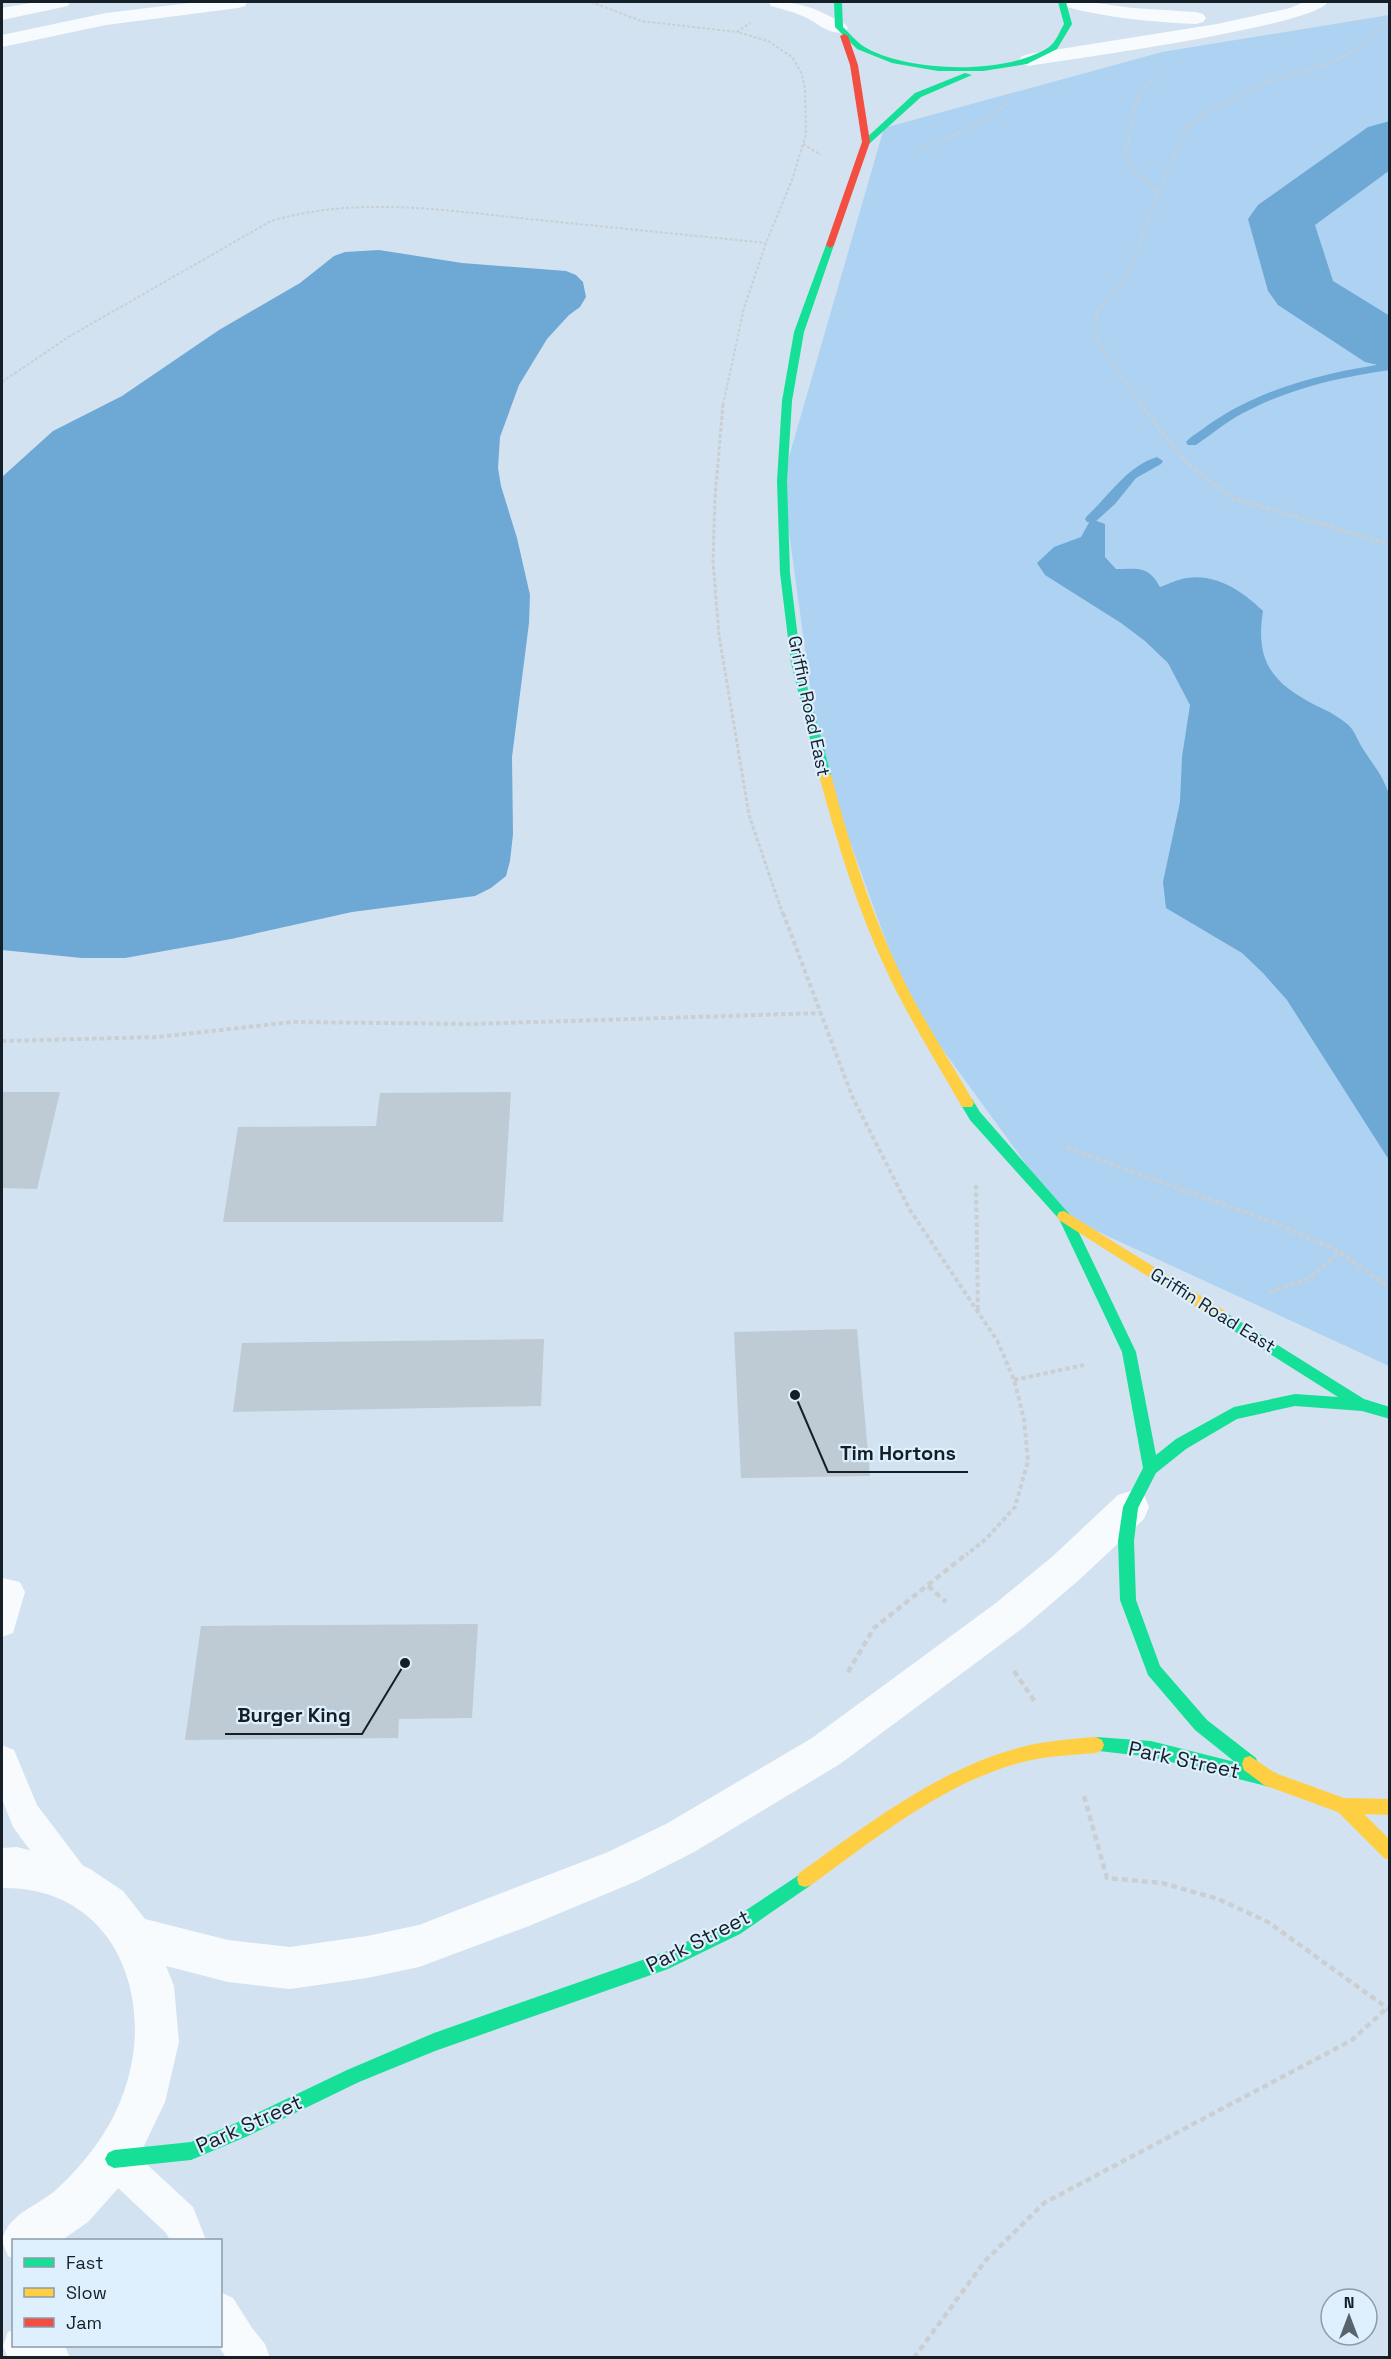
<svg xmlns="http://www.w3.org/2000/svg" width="1391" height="2359" viewBox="0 0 1391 2359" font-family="'Space Grotesk',sans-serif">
<rect width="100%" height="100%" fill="#d3e2f0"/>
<polygon fill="#aed2f2" points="1389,15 1389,1366 1064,1216 908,1002 820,759 782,481 884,128 1162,52"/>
<g fill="#6ea8d5">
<polygon points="379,250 462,263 566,271 576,275 583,282 586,297 580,307 569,315 547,339 519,385 500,437 498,468 501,486 517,538 530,595 529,623 512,757 513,834 510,861 506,876 491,888 475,896 352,912 231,939 125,958 82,958 2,950 2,477 53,431 122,396 219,330 300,283 334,256 345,252"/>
<path d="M1091 519 1105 524V557L1116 569C1138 569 1148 565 1160 587 1169 584 1178 579 1187 578 1216 573 1244 592 1263 611 1255 662 1272 683 1317 706 1328 711 1344 719 1352 729 1356 735 1359 743 1363 749 1376 769 1382 774 1390 797L1389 1160 1287 1000 1263 973 1242 953 1166 908 1163 882 1180 802 1182 757 1190 705 1168 663 1145 641 1121 623 1045 575 1037 563 1054 547 1081 537Z"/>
</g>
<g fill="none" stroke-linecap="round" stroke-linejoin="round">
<g fill="#6ea8d5" fill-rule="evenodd">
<path d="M1390 363V370C1339 377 1288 389 1243 413 1226 422 1212 434 1196 445H1188L1186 442C1192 435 1201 431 1208 425 1261 388 1326 372 1390 363Z"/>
<path d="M1157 457 1163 461 1161 464 1136 478 1115 504 1095 522H1087L1085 519 1087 516C1109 496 1127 466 1157 457Z"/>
</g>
<polygon fill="#6ea8d5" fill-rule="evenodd" points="1390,121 1390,170 1315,225 1333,281 1390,316 1390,368 1365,362 1278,305 1268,291 1248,219 1258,205 1368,127"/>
</g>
<g fill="#becbd5">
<polygon points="2,1092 60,1092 37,1189 2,1188"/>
<polygon points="511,1092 503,1222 223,1222 238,1127 376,1126 380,1093"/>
<polygon points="857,1329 870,1476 741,1478 734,1332"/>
<polygon points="544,1339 541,1406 233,1412 242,1343"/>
<polygon points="478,1624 472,1718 399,1719 398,1738 185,1740 201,1626"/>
</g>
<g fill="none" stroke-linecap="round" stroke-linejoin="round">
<g stroke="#cacfd3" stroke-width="2" stroke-dasharray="3 2" stroke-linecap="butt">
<polyline points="591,2 641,21 737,32"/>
<polyline points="1155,79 1139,91 1125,156 1129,166 1158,193"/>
<polyline points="803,144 821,155"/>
<polyline points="916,151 973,127 1007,104"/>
<path d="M2 382 70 336 271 221C356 196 443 210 529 219 608 227 687 235 766 243"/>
<polyline points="723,405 744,308 766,243 792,180 806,134 805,89 802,74 792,57 768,41 737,32 750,23"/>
<polyline points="1142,405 1096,340 1096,313 1128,275 1158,193 1187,128 1206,112 1258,85 1327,64 1347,55 1366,44 1390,19"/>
</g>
<g stroke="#cacfd3" stroke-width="3" stroke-dasharray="4 2" stroke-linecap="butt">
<polyline points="723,404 715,498 713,561 719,635 749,815 783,915"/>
<polyline points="1140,404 1187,463 1232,498 1390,544"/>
</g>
<g stroke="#cacfd3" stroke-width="4" stroke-dasharray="4.5 3" stroke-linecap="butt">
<polyline points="783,913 852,1096 910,1210 998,1342 1014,1380 1024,1419 1028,1461 1015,1507 986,1539 966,1555"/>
<polyline points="2,1041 158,1037 292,1022 473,1024 821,1013"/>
<polyline points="1067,1148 1275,1223 1340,1252 1390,1288"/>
<polyline points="976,1185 978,1313"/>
<polyline points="1269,1292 1308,1279 1340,1252"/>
<polyline points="1014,1380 1084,1365"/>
</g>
<g stroke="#cacfd3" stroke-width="4.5" stroke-dasharray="6 4" stroke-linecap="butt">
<polyline points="928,1586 946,1602"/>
<polyline points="1014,1671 1035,1702"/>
<polyline points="848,1672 874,1628 968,1553"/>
<polyline points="1084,1796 1107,1878 1162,1883 1218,1899 1268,1922 1390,2010"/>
<polyline points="914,2358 985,2261 1044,2203 1352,2040 1387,2008"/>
</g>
<g fill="#f8fbfd" fill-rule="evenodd">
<polygon points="2,1578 20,1582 25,1592 13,1633 2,1637"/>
<polygon points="2,1745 14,1750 37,1805 87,1871 92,1883 87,1895 75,1900 63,1895 13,1827 2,1799"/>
<polygon points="114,2141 127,2146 193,2207 206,2240 170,2240 166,2233 101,2172 96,2159 101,2146"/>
<polygon points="220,2292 233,2298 252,2328 265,2344 270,2358 226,2358 219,2346 220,2346"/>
<polygon points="14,2330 14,2346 65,2346 70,2358 8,2358 3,2346 8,2332"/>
</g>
<g fill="#f8fbfd" fill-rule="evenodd">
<polygon points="36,2 70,2 68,6 2,20 2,8"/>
<polygon points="198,2 247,2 245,6 238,8 106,25 2,47 2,35 106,13"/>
<path d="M769 2C798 0 819 10 845 24L848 28 845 32C828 36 815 20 800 15 791 11 781 9 771 6Z"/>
<path d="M1061 2H1090L1132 8 1196 12 1203 14 1206 18 1203 22 1196 24C1151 22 1107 18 1063 6Z"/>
<path d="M1304 2H1328C1311 27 1072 59 1029 66L1022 64 1019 60 1022 56 1029 54 1217 24 1290 8Z"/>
<path d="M1131 1491 1144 1495 1149 1507 1144 1519 1079 1580 1024 1627 840 1764 694 1852 637 1881 529 1926 419 1967 367 1978 290 1989 228 1982 166 1966 174 1986 179 2042 165 2102 130 2175 88 2222 62 2240H14V2259L8 2256 2 2241C8 2213 37 2207 57 2189 84 2164 109 2132 122 2097 159 2001 116 1886 2 1888V1848L17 1847 75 1862 90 1869 123 1891 145 1919 228 1940 290 1947 367 1936 419 1925 608 1852 666 1824 812 1738 996 1603 1053 1556 1118 1495Z"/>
</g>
<g fill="#16e098" fill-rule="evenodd">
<path d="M834 2H842L843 27C849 33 856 41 863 46 906 73 1007 75 1049 47 1056 42 1060 31 1064 24L1058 2H1066L1072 24 1057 49 1027 64 983 71H938L892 63 857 49 835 27Z"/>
<polygon points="965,73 972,75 921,97 869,144 862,142 915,93"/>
<polygon points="830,242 834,245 804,332 792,401 787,481 790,573 801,663 831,775 825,779 819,775 791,663 780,573 777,481 782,401 794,332 826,245"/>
<polygon points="967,1098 972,1099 980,1112 1071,1216 1136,1352 1156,1455 1176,1439 1234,1407 1295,1394 1338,1397 1215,1319 1213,1315 1215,1311 1220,1309 1364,1399 1390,1407 1390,1419 1362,1411 1295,1406 1237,1419 1186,1449 1156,1473 1138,1508 1134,1541 1136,1600 1160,1666 1207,1720 1256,1758 1258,1764 1257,1768 1276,1773 1278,1779 1276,1785 1270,1787 1151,1757 1090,1750 1088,1745 1090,1740 1096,1737 1151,1741 1235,1762 1195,1730 1148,1675 1120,1600 1118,1541 1123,1507 1143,1468 1122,1352 1059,1219 970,1120 960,1103"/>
<polygon points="805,1871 811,1873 813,1879 811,1885 740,1934 668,1969 435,2051 359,2082 248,2136 191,2160 114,2168 108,2165 105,2159 108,2153 114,2150 191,2142 236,2123 347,2070 434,2033 665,1952 728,1922"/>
</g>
<g fill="#ffcf43" fill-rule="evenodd">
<path d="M825 771 831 775C849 843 870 911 901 975 922 1019 950 1060 974 1103L972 1107H962C937 1063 910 1020 888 974 858 911 837 843 819 775Z"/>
<polygon points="1064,1211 1225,1311 1227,1315 1225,1319 1220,1321 1215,1319 1059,1220 1057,1216 1059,1212"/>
<path d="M1096 1737 1102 1740 1104 1745 1102 1750 1096 1753C1070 1755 1044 1756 1019 1763 942 1784 875 1839 811 1885L805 1887 799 1885 797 1879 799 1873C867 1825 937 1770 1018 1748 1044 1741 1070 1739 1096 1737Z"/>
<polygon points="1250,1756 1275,1773 1344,1798 1390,1799 1390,1815 1364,1814 1390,1840 1390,1860 1384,1858 1338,1812 1264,1785 1244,1770 1242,1764 1244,1758"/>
</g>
<polygon fill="#f24e42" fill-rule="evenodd" points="844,34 848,36 858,65 870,142 834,245 830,248 826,245 862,142 850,65 840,36"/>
</g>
<g text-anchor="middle" stroke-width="4.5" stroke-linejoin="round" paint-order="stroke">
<g font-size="18" fill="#141f27" stroke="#deeffe">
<text transform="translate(809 706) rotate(78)" y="6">Griffin Road East</text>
<text transform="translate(1213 1310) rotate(32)" y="6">Griffin Road East</text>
</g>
<g font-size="21" fill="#141f27" stroke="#deeffe">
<text transform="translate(1184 1760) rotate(12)" y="7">Park Street</text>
<text transform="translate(698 1941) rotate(-27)" y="7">Park Street</text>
<text transform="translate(249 2124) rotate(-24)" y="7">Park Street</text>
</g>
</g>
<path fill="none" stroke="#141f27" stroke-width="2" d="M795 1395L828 1472H968M405 1663L362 1734H225"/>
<g fill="#141f27" stroke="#deeffe" stroke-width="2">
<circle cx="795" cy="1395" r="6"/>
<circle cx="405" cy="1663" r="6"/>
</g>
<g font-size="20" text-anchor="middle" font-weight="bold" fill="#141f27" stroke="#deeffe" stroke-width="4.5" stroke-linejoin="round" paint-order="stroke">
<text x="898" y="1460">Tim Hortons</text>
<text x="294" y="1722">Burger King</text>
</g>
<rect width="1391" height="2359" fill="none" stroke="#141f27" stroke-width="6"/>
<rect x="12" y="2239" width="210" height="108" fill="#deeffe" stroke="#8d9ca8" stroke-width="1.5"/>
<rect x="24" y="2258" width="30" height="9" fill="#16e098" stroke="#8d9ca8" stroke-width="1.5"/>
<text x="66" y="2269" font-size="18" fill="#141f27">Fast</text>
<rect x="24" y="2288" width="30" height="9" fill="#ffcf43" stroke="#8d9ca8" stroke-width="1.5"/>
<text x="66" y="2299" font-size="18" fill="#141f27">Slow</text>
<rect x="24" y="2318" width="30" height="9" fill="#f24e42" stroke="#8d9ca8" stroke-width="1.5"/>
<text x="66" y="2329" font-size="18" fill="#141f27">Jam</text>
<g transform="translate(1349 2317)"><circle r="28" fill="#deeffe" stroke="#8d9ca8" stroke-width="1.5"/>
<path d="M0-4.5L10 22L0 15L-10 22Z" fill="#57636d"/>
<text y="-9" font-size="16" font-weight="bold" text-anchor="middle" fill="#141f27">N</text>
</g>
</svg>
